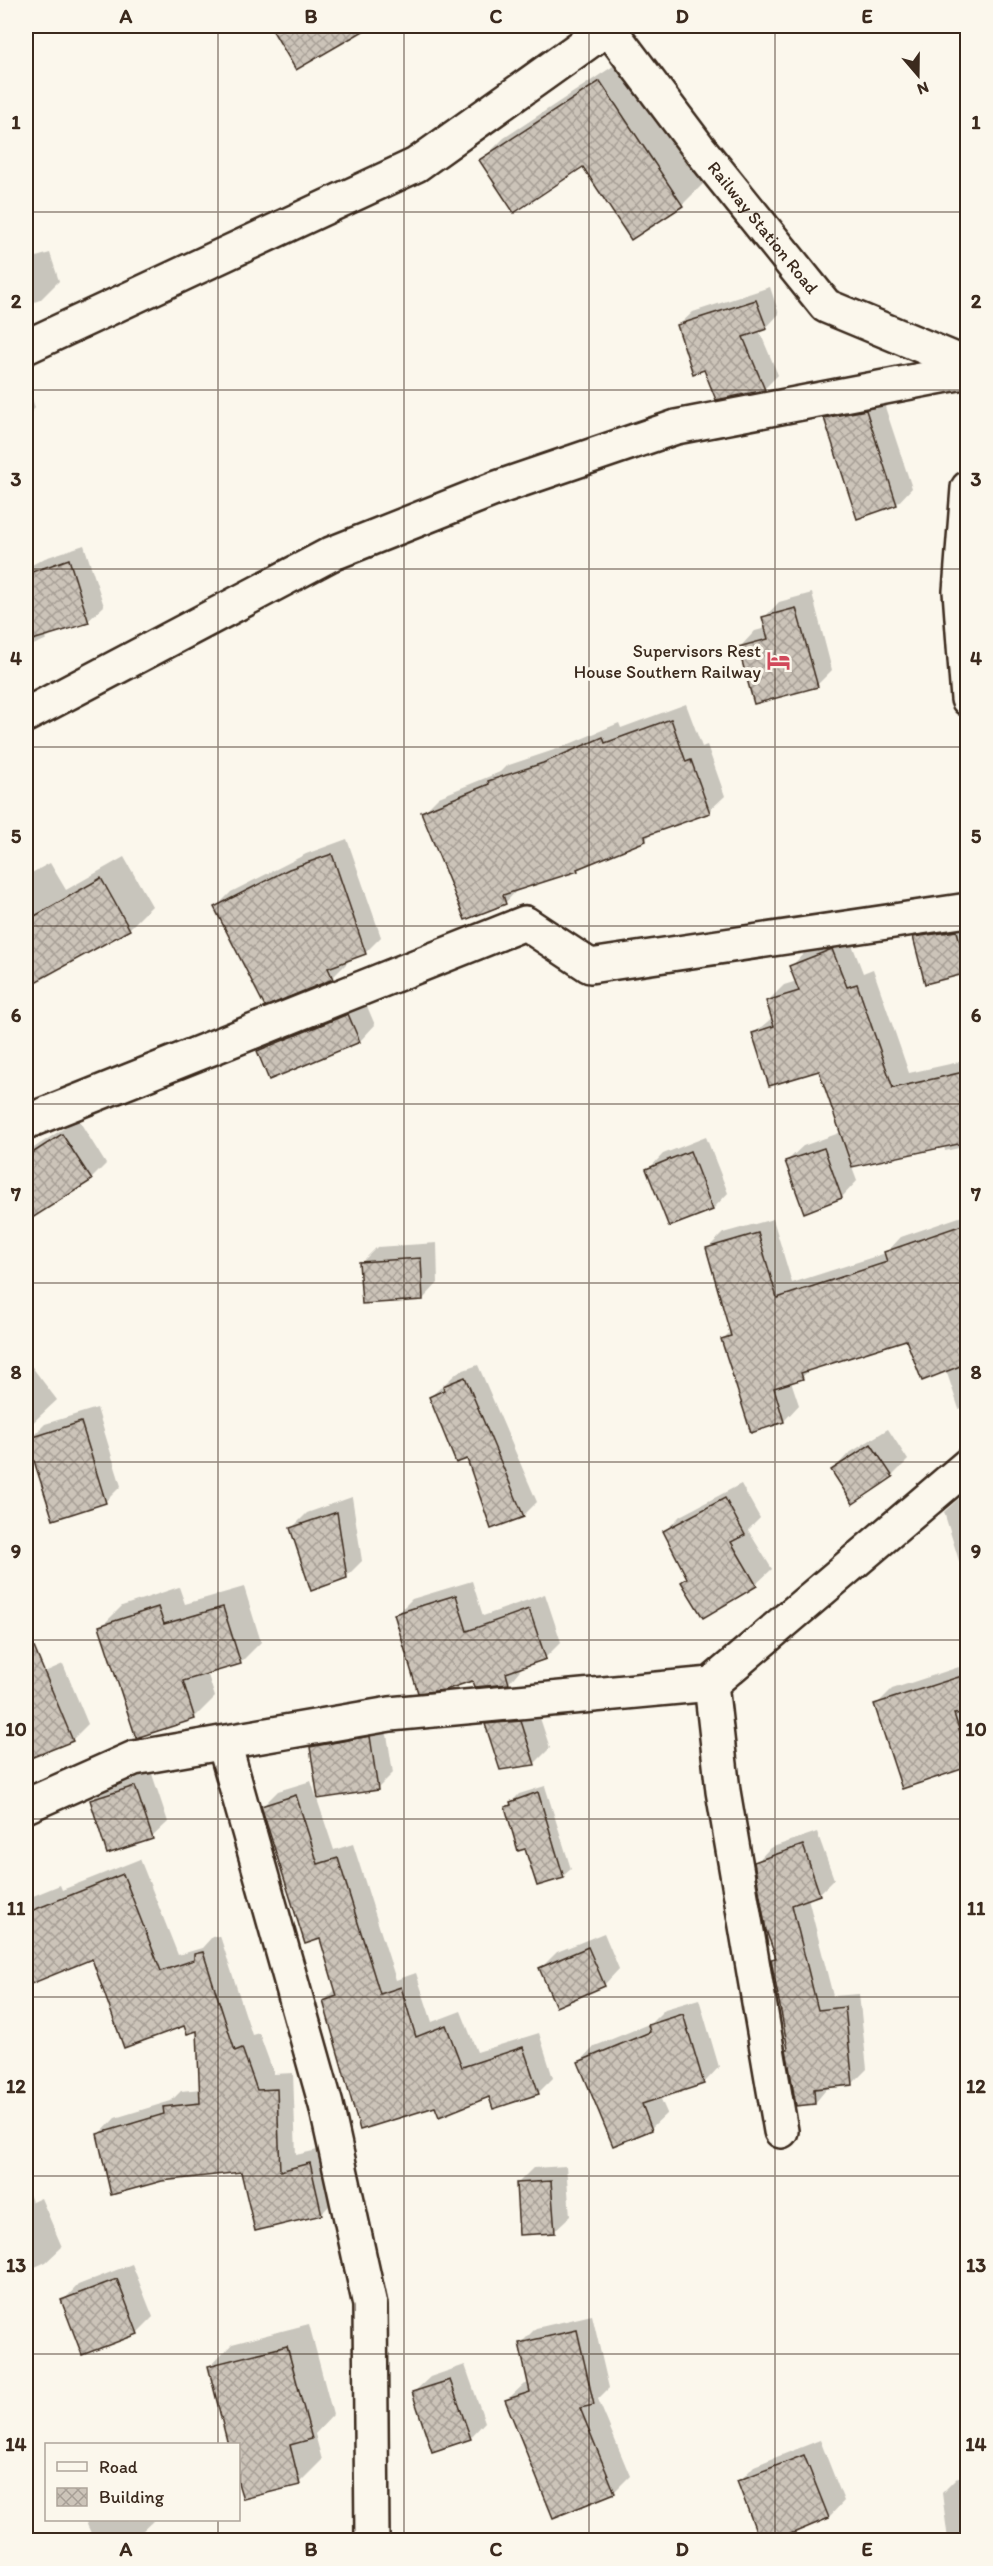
<svg xmlns="http://www.w3.org/2000/svg" width="993" height="2566" viewBox="0 0 993 2566" font-family="Itim,sans-serif">
<defs>
<pattern id="building-cross-hatch" width="8" height="8" patternUnits="userSpaceOnUse" patternTransform="scale(1.5)"><rect width="8" height="8" fill="#ccc4b9"/><path d="M0 0l8 8M0 8l8-8" fill="none" stroke="#a79f96"/></pattern>
</defs>
<rect width="100%" height="100%" fill="#fbf7ec"/>
<filter id="ink" filterUnits="userSpaceOnUse"><feTurbulence type="fractalNoise" baseFrequency=".0167" numOctaves="2"/><feDisplacementMap in="SourceGraphic" scale="12" xChannelSelector="R" yChannelSelector="G"/><feConvolveMatrix kernelMatrix="1 2 1 2 8 2 1 2 1" color-interpolation-filters="sRGB"/></filter>
<g filter="url(#ink)">
<g fill="#0003">
<polygon points="282,26 369,26 297,68 276,32"/>
<polygon points="624,59 705,182 682,205 584,165 481,161 504,138"/>
<polygon points="50,253 59,281 40,300 26,305 26,260"/>
<polygon points="770,287 779,314 766,328 759,330 778,375 764,389 705,369 679,325 693,312"/>
<polygon points="26,379 35,408 26,418"/>
<polygon points="881,395 912,488 897,504 858,517 825,418 841,403"/>
<polygon points="84,545 104,606 88,621 52,633 45,640 26,648 26,568 45,558"/>
<polygon points="812,593 832,670 817,685 740,647 755,631 766,628 764,618 779,602"/>
<polygon points="686,704 702,747 707,745 725,796 709,811 653,832 646,839 577,870 519,888 505,903 423,813 439,797 500,772 506,766 560,748 619,723 621,728"/>
<polygon points="347,839 381,937 365,953 347,960 348,962 332,978 216,907 231,892 306,854"/>
<polygon points="124,857 152,906 129,929 26,986 26,876 50,863 66,890"/>
<polygon points="968,916 968,971 914,938 930,922"/>
<polygon points="848,934 863,973 873,969 909,1073 968,1060 968,1146 945,1151 944,1145 851,1165 857,1181 842,1197 787,1161 803,1146 842,1132 819,1069 754,1033 773,1017 768,1001 784,985 797,981 791,967 806,951"/>
<polygon points="364,999 375,1025 360,1041 270,1079 259,1051 274,1035"/>
<polygon points="78,1119 106,1164 91,1179 26,1218 26,1153"/>
<polygon points="706,1137 728,1193 713,1209 670,1225 648,1170 663,1154"/>
<polygon points="968,1214 968,1406 959,1409 946,1370 907,1338 812,1368 802,1377 791,1381 799,1405 784,1421 752,1431 722,1340 731,1331 707,1249 723,1233 773,1219 792,1283 886,1253 901,1237"/>
<polygon points="437,1243 438,1283 423,1299 361,1263 377,1247"/>
<polygon points="26,1359 57,1400 26,1429"/>
<polygon points="478,1365 537,1502 523,1516 468,1457 430,1397 458,1372"/>
<polygon points="97,1408 121,1486 105,1502 29,1440 45,1424"/>
<polygon points="888,1429 908,1460 892,1476 833,1470 848,1454"/>
<polygon points="741,1484 760,1518 748,1530 772,1569 756,1584 682,1582 688,1576 665,1531 680,1516"/>
<polygon points="968,1490 968,1590 944,1512"/>
<polygon points="352,1497 362,1561 346,1577 292,1528 307,1513"/>
<polygon points="472,1581 483,1616 545,1594 561,1642 545,1658 524,1665 509,1683 475,1686 473,1680 396,1615 412,1599"/>
<polygon points="179,1587 185,1604 244,1587 261,1642 240,1663 207,1672 215,1697 194,1718 101,1627 122,1606"/>
<polygon points="63,1664 88,1724 72,1740 26,1758 26,1680"/>
<polygon points="959,1667 968,1692 968,1766 876,1705 892,1689"/>
<polygon points="536,1706 550,1748 534,1764 487,1724 503,1709"/>
<polygon points="385,1722 393,1773 377,1789 311,1747 327,1732"/>
<polygon points="151,1771 168,1822 152,1837 91,1801 107,1785"/>
<polygon points="311,1781 334,1850 353,1844 396,1980 416,1973 432,2022 461,2011 477,2052 539,2033 553,2078 538,2093 490,2095 436,2105 324,2001 336,1989 321,1937 263,1806 278,1791"/>
<polygon points="545,1786 571,1869 563,1876 526,1847 507,1807 519,1794"/>
<polygon points="817,1832 834,1879 819,1894 808,1898 833,1996 859,1994 867,2069 852,2084 829,2086 815,2103 790,2048 772,1959 776,1955 756,1863 770,1848"/>
<polygon points="140,1859 178,1955 202,1948 212,1937 220,1936 252,2035 259,2033 274,2074 293,2073 296,2155 326,2148 338,2197 322,2213 242,2170 99,2135 115,2118 171,2101 181,2091 201,2089 198,2029 185,2025 93,1957 26,1985 26,1876 33,1896 60,1885 62,1890"/>
<polygon points="604,1933 619,1969 604,1985 541,1968 557,1952"/>
<polygon points="699,1999 719,2067 704,2083 660,2097 667,2113 651,2128 580,2062 595,2046 651,2023 665,2009"/>
<polygon points="566,2166 570,2216 554,2231 517,2184 533,2168"/>
<polygon points="26,2186 32,2202 41,2198 62,2247 46,2262 26,2271"/>
<polygon points="132,2264 153,2317 137,2333 63,2301 78,2285"/>
<polygon points="592,2315 609,2388 598,2399 630,2476 614,2492 507,2400 523,2385 529,2383 521,2343 536,2328"/>
<polygon points="309,2324 333,2415 315,2434 322,2460 299,2483 238,2444 210,2367 232,2344"/>
<polygon points="465,2365 485,2422 470,2438 414,2392 430,2377"/>
<polygon points="820,2440 844,2501 829,2517 739,2482 754,2466"/>
<polygon points="968,2476 968,2540 948,2540 942,2493 958,2477"/>
<polygon points="85,2520 154,2520 139,2534 124,2540 94,2540"/>
<polygon points="361,2532 363,2540 316,2540 317,2540"/>
<polygon points="624,2537 625,2540 610,2540"/>
</g>
<g fill="url(#building-cross-hatch)" stroke="#3b2a1e" stroke-width="1.5">
<polygon points="270,26 372,26 296,70"/>
<polygon points="600,81 683,206 631,240 583,167 514,213 479,160"/>
<polygon points="756,300 767,329 743,337 765,390 716,400 704,370 693,374 677,325"/>
<polygon points="866,410 897,505 857,519 824,418"/>
<polygon points="69,559 89,623 26,642 26,574"/>
<polygon points="796,608 818,687 754,704 738,647 768,639 762,617"/>
<polygon points="671,719 686,762 691,760 710,813 645,836 646,841 577,869 578,871 503,895 506,904 465,920 421,812 489,784 488,781 543,763 603,737 605,743"/>
<polygon points="332,854 366,954 328,968 333,979 265,1007 214,907 289,869"/>
<polygon points="101,878 130,930 26,987 26,921"/>
<polygon points="957,931 968,973 925,984 913,937"/>
<polygon points="832,949 847,987 857,984 893,1088 968,1071 968,1142 852,1167 819,1071 769,1086 752,1033 774,1026 766,1001 799,991 789,966"/>
<polygon points="348,1014 360,1042 269,1080 257,1051"/>
<polygon points="62,1134 92,1180 26,1222 26,1157"/>
<polygon points="824,1148 842,1198 804,1213 785,1161"/>
<polygon points="690,1151 713,1210 669,1227 646,1169"/>
<polygon points="968,1223 968,1363 922,1381 906,1340 801,1373 803,1379 774,1388 784,1422 751,1433 721,1339 731,1336 706,1248 758,1233 777,1298 887,1262 884,1252"/>
<polygon points="421,1258 423,1300 362,1304 359,1262"/>
<polygon points="465,1377 524,1517 491,1529 467,1459 456,1463 429,1397 444,1390 443,1386"/>
<polygon points="81,1422 106,1503 53,1520 27,1439"/>
<polygon points="871,1444 893,1477 853,1504 831,1470"/>
<polygon points="725,1498 745,1535 731,1542 757,1586 703,1618 681,1582 687,1578 663,1531"/>
<polygon points="337,1512 347,1578 311,1591 290,1528"/>
<polygon points="456,1595 467,1631 529,1609 546,1659 506,1673 509,1684 474,1687 472,1681 445,1690 418,1693 394,1614"/>
<polygon points="158,1607 164,1624 223,1607 241,1664 183,1681 195,1719 136,1738 99,1626"/>
<polygon points="26,1628 73,1741 26,1760"/>
<polygon points="968,1674 968,1713 954,1714 968,1755 968,1767 902,1789 874,1704"/>
<polygon points="521,1721 535,1765 500,1770 485,1724"/>
<polygon points="370,1736 378,1790 318,1799 310,1747"/>
<polygon points="135,1786 153,1839 107,1854 90,1800"/>
<polygon points="538,1792 564,1878 537,1886 525,1849 518,1851 505,1807 511,1805 510,1802"/>
<polygon points="296,1795 318,1864 338,1858 380,1994 401,1987 416,2037 446,2025 462,2067 523,2047 539,2094 493,2109 489,2097 439,2117 435,2107 360,2130 323,2001 337,1996 320,1939 305,1944 261,1806"/>
<polygon points="803,1845 820,1895 792,1905 818,2010 845,2007 853,2085 814,2089 815,2104 796,2106 786,2049 788,2049 771,1959 776,1958 766,1930 754,1862"/>
<polygon points="123,1874 161,1971 194,1960 194,1954 203,1952 235,2051 242,2048 257,2090 277,2089 280,2171 310,2163 322,2215 255,2231 241,2172 162,2181 111,2195 97,2134 164,2114 163,2107 200,2103 197,2031 187,2034 184,2026 124,2048 92,1959 26,1986 26,1913"/>
<polygon points="588,1947 605,1986 556,2007 539,1968"/>
<polygon points="683,2014 704,2084 642,2104 652,2130 613,2146 578,2062 650,2032 648,2025"/>
<polygon points="551,2181 555,2233 519,2235 516,2183"/>
<polygon points="117,2279 138,2334 82,2355 61,2300"/>
<polygon points="577,2330 594,2405 580,2408 615,2493 553,2518 505,2400 530,2392 519,2343"/>
<polygon points="287,2346 312,2439 290,2445 300,2485 243,2499 238,2483 238,2445 228,2445 208,2366"/>
<polygon points="450,2380 471,2439 432,2452 412,2392"/>
<polygon points="804,2455 829,2518 774,2541 760,2541 737,2481"/>
</g>
<g fill="none" stroke-linecap="round" stroke-linejoin="round">
<defs>
<g id="minor">
<path id="s1" d="M607 26 698 147 826 306 968 365"/>
<polyline points="26,347 416,165 609,27"/>
<polyline points="26,715 331,554 497,488 676,427 968,371"/>
<polyline points="26,1122 525,923 590,966 968,910"/>
<polyline points="711,1684 723,1791 781,2131"/>
<polyline points="224,1743 326,2105 370,2305 372,2540"/>
<polyline points="26,1806 134,1758 390,1714 711,1684 968,1465"/>
</g>
<polyline id="secondary" points="968,488 960,591 968,699"/>
</defs>
<use href="#minor" stroke="#3b2a1e" stroke-width="38"/>
<use href="#secondary" stroke="#3b2a1e" stroke-width="38"/>
<use href="#minor" stroke="#fbf7ec" stroke-width="33"/>
<use href="#secondary" stroke="#fbf7ec" stroke-width="33"/>
</g>
</g>
<path fill="none" stroke="#3b2a1e" stroke-width="1.5" stroke-opacity="0.55" d="M218 26V2444M404 26V2540M589 26V2540M775 26V2540M26 212H968M26 390H968M26 569H968M26 747H968M26 926H968M26 1104H968M26 1283H968M26 1462H968M26 1640H968M26 1819H968M26 1997H968M26 2176H968M26 2354H968M218 2520V2540"/>
<defs>
<symbol id="hotel-bare" viewBox="-9 -9 18 18"><path d="M-6-4.5h1.5V1H6V5H4.5V3h-9V5H-6ZM-4 0a1.8 1.8 0 1 1 3.6 0ZM.5 0V-2.5h3Q6-2.5 6 0Z" fill="#d1495b" stroke="#fbf7ec" stroke-width="2.5" paint-order="stroke"/></symbol>
</defs>
<g fill-rule="evenodd">
<use href="#hotel-bare" x="762" y="644" width="33" height="33"/>
</g>
<g text-anchor="middle" stroke-width="6" stroke-linejoin="round" paint-order="stroke">
<g font-size="18" fill="#3b2a1e" stroke="#fbf7ec">
<text dy="6" stroke="none"><textPath href="#s1" startOffset="255">Railway Station Road</textPath></text>
</g>
<g font-size="18" fill="#3b2a1e" stroke="#fbf7ec" text-anchor="end">
<text x="761" y="657">Supervisors Rest<tspan x="761" dy="21">House Southern Railway</tspan></text>
</g>
</g>
<rect width="993" height="2566" fill="none" stroke="#fbf7ec" stroke-width="66"/>
<rect x="45" y="2443" width="195" height="78" fill="#fbf7ec" stroke="#aea59a" stroke-width="1.5"/>
<rect x="57" y="2462" width="30" height="9" fill="#fbf7ec" stroke="#aea59a" stroke-width="1.5"/>
<text x="99" y="2473" font-size="18" fill="#3b2a1e">Road</text>
<rect x="57" y="2488" width="30" height="18" fill="url(#building-cross-hatch)" stroke="#aea59a" stroke-width="1.5"/>
<text x="99" y="2503" font-size="18" fill="#3b2a1e">Building</text>
<g transform="translate(918 75) rotate(160)" stroke="#fbf7ec" stroke-width="4.5" paint-order="stroke">
<path d="M0-4.5L10 22L0 15L-10 22Z" fill="#3b2a1e"/>
<text y="-9" font-size="16" font-weight="bold" text-anchor="middle" fill="#3b2a1e">N</text>
</g>
<rect x="33" y="33" width="927" height="2500" fill="none" stroke="#3b2a1e" stroke-width="2"/>
<g font-size="20" text-anchor="middle" font-weight="bold" fill="#3b2a1e">
<text x="126" y="23">A</text>
<text x="311" y="23">B</text>
<text x="496" y="23">C</text>
<text x="682" y="23">D</text>
<text x="867" y="23">E</text>
<text x="16" y="129">1</text>
<text x="976" y="129">1</text>
<text x="16" y="308">2</text>
<text x="976" y="308">2</text>
<text x="16" y="486">3</text>
<text x="976" y="486">3</text>
<text x="16" y="665">4</text>
<text x="976" y="665">4</text>
<text x="16" y="843">5</text>
<text x="976" y="843">5</text>
<text x="16" y="1022">6</text>
<text x="976" y="1022">6</text>
<text x="16" y="1201">7</text>
<text x="976" y="1201">7</text>
<text x="16" y="1379">8</text>
<text x="976" y="1379">8</text>
<text x="16" y="1558">9</text>
<text x="976" y="1558">9</text>
<text x="16" y="1736">10</text>
<text x="976" y="1736">10</text>
<text x="16" y="1915">11</text>
<text x="976" y="1915">11</text>
<text x="16" y="2093">12</text>
<text x="976" y="2093">12</text>
<text x="16" y="2272">13</text>
<text x="976" y="2272">13</text>
<text x="16" y="2451">14</text>
<text x="976" y="2451">14</text>
<text x="126" y="2556">A</text>
<text x="311" y="2556">B</text>
<text x="496" y="2556">C</text>
<text x="682" y="2556">D</text>
<text x="867" y="2556">E</text>
</g>
</svg>
